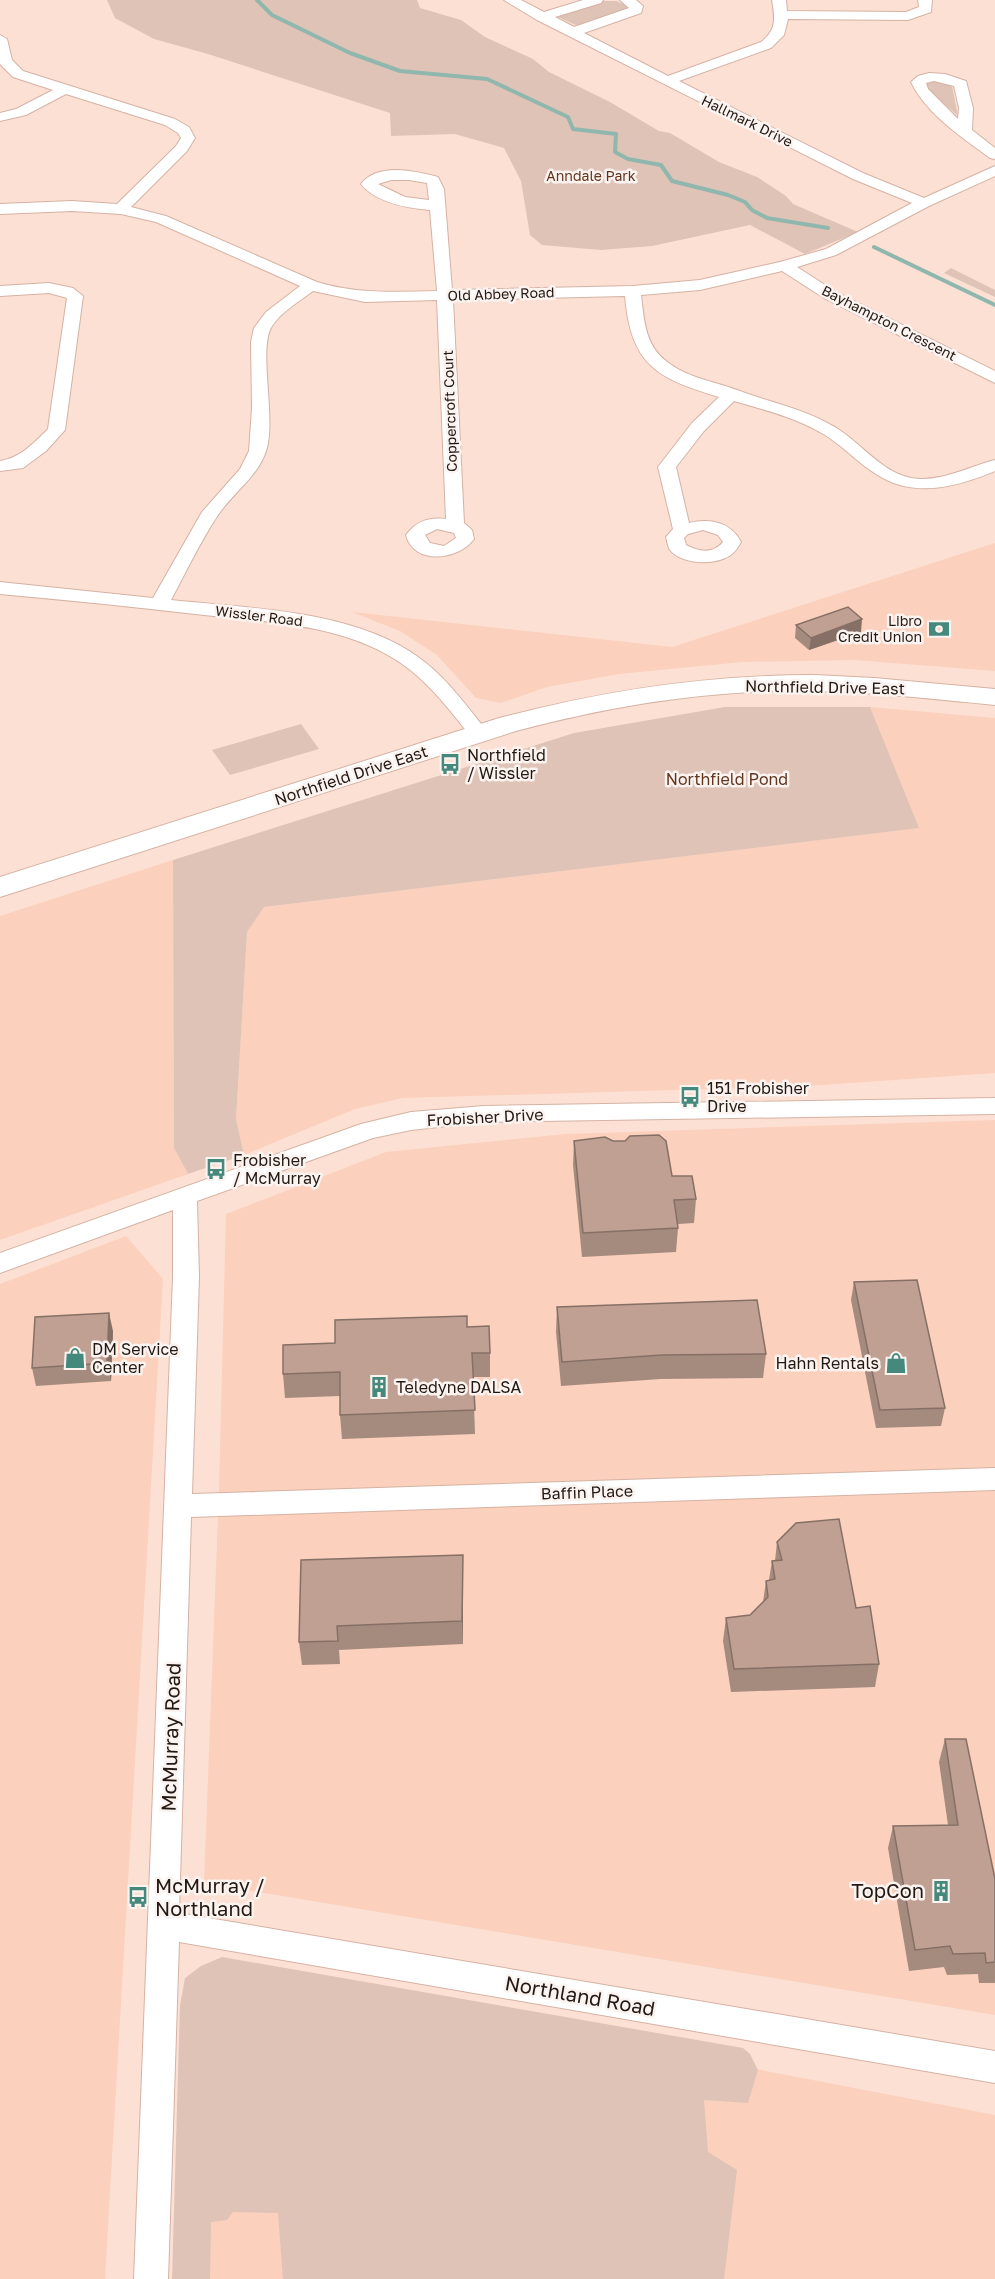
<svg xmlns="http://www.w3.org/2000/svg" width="995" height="2279" viewBox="0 0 995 2279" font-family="'Golos Text',sans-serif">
<rect width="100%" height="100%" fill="#fde0d4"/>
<g fill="#fbd0bd">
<polygon points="995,543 995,671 854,660 742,662 619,674 547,687 501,703 476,698 437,655 400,631 352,612 672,647"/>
<polygon points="870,707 995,718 995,1073 808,1086 403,1098 355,1109 244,1155 236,1120 247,932 264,907 918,828"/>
<polygon points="173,860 174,1148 188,1174 0,1240 0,916"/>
<polygon points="995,1120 995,2015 204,1883 219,1489 226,1214 386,1152 565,1134"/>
<polygon points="126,1236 163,1279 105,2279 0,2279 0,1284"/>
<polygon points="207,1991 704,2059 995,2115 995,2279 198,2279"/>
</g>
<g fill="#dec3b6">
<polygon points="107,0 417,0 420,8 461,20 485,37 533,59 549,72 610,102 659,131 670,133 719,162 757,177 786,196 793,204 858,232 805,254 750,225 652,246 601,250 542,245 530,235 521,181 504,148 455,134 391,136 390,113 208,54 154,39 115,18"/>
<polygon points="603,1 616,1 629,6 629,10 580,27 556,16"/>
<polygon points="935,80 944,81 952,86 958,116 925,87 926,83"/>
<polygon points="951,268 995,290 995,297 944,273"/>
<polygon points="725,707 870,707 919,828 264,907 247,932 236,1119 244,1155 188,1174 174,1148 173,860 574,733"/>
<polygon points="301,724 319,749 230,775 212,750"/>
<polygon points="222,1957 743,2048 750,2054 758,2070 748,2103 704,2100 708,2152 737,2170 724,2279 283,2279 278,2213 233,2212 227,2220 211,2222 210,2279 172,2279 180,2005 185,1978 201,1966"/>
</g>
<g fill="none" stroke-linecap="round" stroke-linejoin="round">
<g stroke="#90b7ae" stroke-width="4">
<polyline points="257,0 272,15 350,53 400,71 487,79 568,117 573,129 616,134 615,152 628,159 661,165 672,181 728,195 745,202 752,210 767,218 828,228"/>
<polyline points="874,247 995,305"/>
</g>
<defs>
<g id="street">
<path d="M504 0H521L544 12 583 0H603L601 3 555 17 574 27 629 8 620 0H636L643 6 641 13 584 33 668 76 761 42C777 30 775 18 772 0H786L787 11 906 12 919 7 918 0H932L931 12 908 20 788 19 784 35 771 48 679 81 863 173 924 198 995 166V176L929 206 836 255 797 267 836 292 995 371V383L824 298 782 271 700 290 641 295C644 320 645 345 666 361 687 378 713 381 737 390 768 402 801 408 831 425 858 439 880 472 911 478 941 483 967 467 995 460V471C957 487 913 499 876 474 858 463 843 446 825 435 797 418 765 410 734 401L704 431 676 467 689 523C710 518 731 522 741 542 738 547 735 553 729 556 715 565 682 565 670 550 668 547 667 541 666 537L673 529 658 467 692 423 719 397C656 378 631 365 625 296L453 300 464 523 472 530 474 539C459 560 414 566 406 535 416 521 429 517 446 519L437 300 365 302 313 291C300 301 281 312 272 326 257 349 278 423 265 454 255 479 233 493 218 515 200 542 186 572 171 600 247 608 353 610 418 657 445 676 465 704 486 730L489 734 486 738H472C449 709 425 677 393 658 337 624 267 622 204 615 136 607 68 600 0 594V582L153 598 202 512 240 469 249 451 252 408 251 342 254 328 266 312 300 286 156 222 121 214 72 211 0 214V204L72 201 117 204 176 146 181 138 178 133 165 125 66 94 26 115 0 121V113L16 109 53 90 13 77 0 64V35L7 39 12 60 23 71 175 119 189 127 195 138 187 151 131 207 166 216 317 282C356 294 395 292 437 291L430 210C407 208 376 203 361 184 378 162 415 171 438 177L444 189 452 290 633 286 700 280 780 262 826 249 912 203 853 179 537 20ZM409 180 427 183 429 200 405 197 378 184 391 180ZM437 529 454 533 456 538 444 546 430 543 425 535ZM703 530 718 535 723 542C713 554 699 552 686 545L684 538 688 534Z"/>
<path d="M929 73 945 74 966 81 973 108 972 130 995 148V159L990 158C962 137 927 115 911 82L918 76ZM934 81 954 86 959 108 958 119 928 89 926 83Z"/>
<path d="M49 283 73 288 83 296 65 430 46 451 23 468 0 471V461C20 458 34 443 48 429L67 298 49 293 0 296V286Z"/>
<polygon points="995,1098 995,1114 484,1122 411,1130 373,1138 197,1201 199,1277 192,1494 995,1468 995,1490 191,1517 179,1913 995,2051 995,2083 179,1942 168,2279 134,2279 173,1277 173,1210 0,1273 0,1253 361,1124 411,1112 484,1106"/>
</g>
<path id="secondary" d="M814 675 874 678 995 689V705C935 699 874 692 813 691 713 689 613 705 516 731L0 897V877L496 719C601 691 705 675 814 675Z"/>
</defs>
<use href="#street" stroke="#d5b2a3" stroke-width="2"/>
<use href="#secondary" stroke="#d5b2a3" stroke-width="2"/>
<use href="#street" fill="#fff" fill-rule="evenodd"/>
<use href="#secondary" fill="#fff" fill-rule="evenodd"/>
</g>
<g fill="#a58a7e">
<polygon points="796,625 861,632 809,650 795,638"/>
<polygon points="574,1141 625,1141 672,1176 696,1199 694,1223 678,1224 678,1228 676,1252 582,1257 573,1165"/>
<polygon points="854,1282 945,1408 941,1426 876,1428 851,1300"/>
<polygon points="557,1307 766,1354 763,1378 660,1379 561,1386 556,1332"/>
<polygon points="467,1327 490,1353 490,1377 473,1377 475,1434 342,1439 340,1415 340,1396 285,1398 283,1374 335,1343"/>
<polygon points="113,1331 111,1381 36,1386 32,1368"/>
<polygon points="777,1542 856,1608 879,1664 875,1687 731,1692 723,1641 726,1618 750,1615 763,1602 766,1581 769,1580 772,1561 775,1561"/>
<polygon points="301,1560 463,1578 463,1644 339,1650 340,1664 302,1665 299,1642"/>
<polygon points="945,1739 995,1879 995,1983 979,1983 978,1974 947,1975 944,1967 909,1971 888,1848 893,1826 948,1825 939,1762"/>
</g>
<g fill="#867066">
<polygon points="862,619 861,632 809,650 811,638"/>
<polygon points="109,1313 113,1331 111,1381 107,1363"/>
<polygon points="463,1555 463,1644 462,1621"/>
</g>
<g fill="#c0a092" stroke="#867066" stroke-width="1.5">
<polygon points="848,607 862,619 811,638 796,625"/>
<polygon points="659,1135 666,1141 672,1176 692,1176 696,1199 674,1200 678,1228 583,1233 574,1141 605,1137 613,1141 625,1141 630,1136"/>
<polygon points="917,1280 945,1408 880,1410 854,1282"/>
<polygon points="757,1300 766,1354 662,1355 562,1362 557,1307"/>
<polygon points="109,1313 107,1363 32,1368 35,1317"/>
<polygon points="467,1316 467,1327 489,1326 490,1353 472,1353 475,1410 340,1415 340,1372 283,1374 283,1345 335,1343 335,1320"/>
<polygon points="839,1519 856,1608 870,1606 879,1664 734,1669 726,1618 750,1615 768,1597 766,1581 775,1579 772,1561 782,1560 777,1542 796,1523"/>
<polygon points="463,1555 462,1621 337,1626 338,1641 299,1642 301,1560"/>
<polygon points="945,1739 966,1739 995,1879 995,1962 986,1963 985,1953 953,1954 950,1946 915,1950 893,1826 958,1825"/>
</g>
<defs>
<symbol id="bank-bare" viewBox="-9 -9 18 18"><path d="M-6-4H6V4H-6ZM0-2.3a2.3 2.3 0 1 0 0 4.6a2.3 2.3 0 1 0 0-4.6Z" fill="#45887c" stroke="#faf3f0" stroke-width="2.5" paint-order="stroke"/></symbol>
<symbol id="bus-bare" viewBox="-9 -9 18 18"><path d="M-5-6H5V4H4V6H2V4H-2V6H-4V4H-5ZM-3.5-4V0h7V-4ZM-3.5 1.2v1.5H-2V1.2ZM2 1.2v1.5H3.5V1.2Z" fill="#45887c" stroke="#faf3f0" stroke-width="2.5" paint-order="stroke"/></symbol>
<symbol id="shop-bare" viewBox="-9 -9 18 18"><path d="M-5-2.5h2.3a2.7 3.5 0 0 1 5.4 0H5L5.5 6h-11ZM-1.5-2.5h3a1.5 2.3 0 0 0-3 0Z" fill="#45887c" stroke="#faf3f0" stroke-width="2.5" paint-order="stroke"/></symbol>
<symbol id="building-bare" viewBox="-9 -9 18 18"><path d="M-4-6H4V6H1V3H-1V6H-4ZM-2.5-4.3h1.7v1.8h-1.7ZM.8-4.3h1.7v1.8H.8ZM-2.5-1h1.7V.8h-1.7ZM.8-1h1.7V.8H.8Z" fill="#45887c" stroke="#faf3f0" stroke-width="2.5" paint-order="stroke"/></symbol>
</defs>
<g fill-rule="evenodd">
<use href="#bank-bare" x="924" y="614" width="30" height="30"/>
<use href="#bus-bare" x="435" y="749" width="30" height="30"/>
<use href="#bus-bare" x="675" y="1082" width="30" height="30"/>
<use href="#bus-bare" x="201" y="1154" width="30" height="30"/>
<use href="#shop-bare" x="60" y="1343" width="30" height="30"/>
<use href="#shop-bare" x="881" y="1348" width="30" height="30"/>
<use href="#building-bare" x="364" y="1372" width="30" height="30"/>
<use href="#building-bare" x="926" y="1876" width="30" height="30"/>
<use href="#bus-bare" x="123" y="1882" width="30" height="30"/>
</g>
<g text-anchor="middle" stroke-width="5" stroke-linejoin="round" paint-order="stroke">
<g font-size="14" fill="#241812" stroke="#faf3f0">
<text transform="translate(747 121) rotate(26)" y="5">Hallmark Drive</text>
<text transform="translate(501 294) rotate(-2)" y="5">Old Abbey Road</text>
<text transform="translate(889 323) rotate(27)" y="5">Bayhampton Crescent</text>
<text transform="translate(450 411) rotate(-92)" y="5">Coppercroft Court</text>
<text transform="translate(259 616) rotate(7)" y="5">Wissler Road</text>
</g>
<g font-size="14" fill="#62351f" stroke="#faf3f0">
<text x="591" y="181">Anndale Park</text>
</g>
<g font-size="14" fill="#241812" stroke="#faf3f0" text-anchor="end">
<text x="922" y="626">Libro<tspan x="922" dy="16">Credit Union</tspan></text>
</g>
<g font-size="16" fill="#241812" stroke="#faf3f0">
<text transform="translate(825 687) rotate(1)" y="6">Northfield Drive East</text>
<text transform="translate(351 775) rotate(-18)" y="6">Northfield Drive East</text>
<text transform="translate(485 1117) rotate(-3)" y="6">Frobisher Drive</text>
<text transform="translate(587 1492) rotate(-2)" y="6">Baffin Place</text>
</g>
<g font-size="16" fill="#241812" stroke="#faf3f0" text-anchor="start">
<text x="467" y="761">Northfield<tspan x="467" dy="18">/ Wissler</tspan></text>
<text x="707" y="1094">151 Frobisher<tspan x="707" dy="18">Drive</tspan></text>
<text x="233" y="1166">Frobisher<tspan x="233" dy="18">/ McMurray</tspan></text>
<text x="92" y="1355">DM Service<tspan x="92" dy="18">Center</tspan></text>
<text x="879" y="1369" text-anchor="end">Hahn Rentals</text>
<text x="396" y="1393">Teledyne DALSA</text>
</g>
<g font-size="16" fill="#62351f" stroke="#faf3f0">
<text x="727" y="785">Northfield Pond</text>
</g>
<g font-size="20" fill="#241812" stroke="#faf3f0">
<text transform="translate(171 1737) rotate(-88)" y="7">McMurray Road</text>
<text transform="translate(580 1996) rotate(10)" y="7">Northland Road</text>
</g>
<g font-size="20" fill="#241812" stroke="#faf3f0" text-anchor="start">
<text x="155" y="1893">McMurray /<tspan x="155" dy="23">Northland</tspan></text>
<text x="924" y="1898" text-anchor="end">TopCon</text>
</g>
</g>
</svg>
